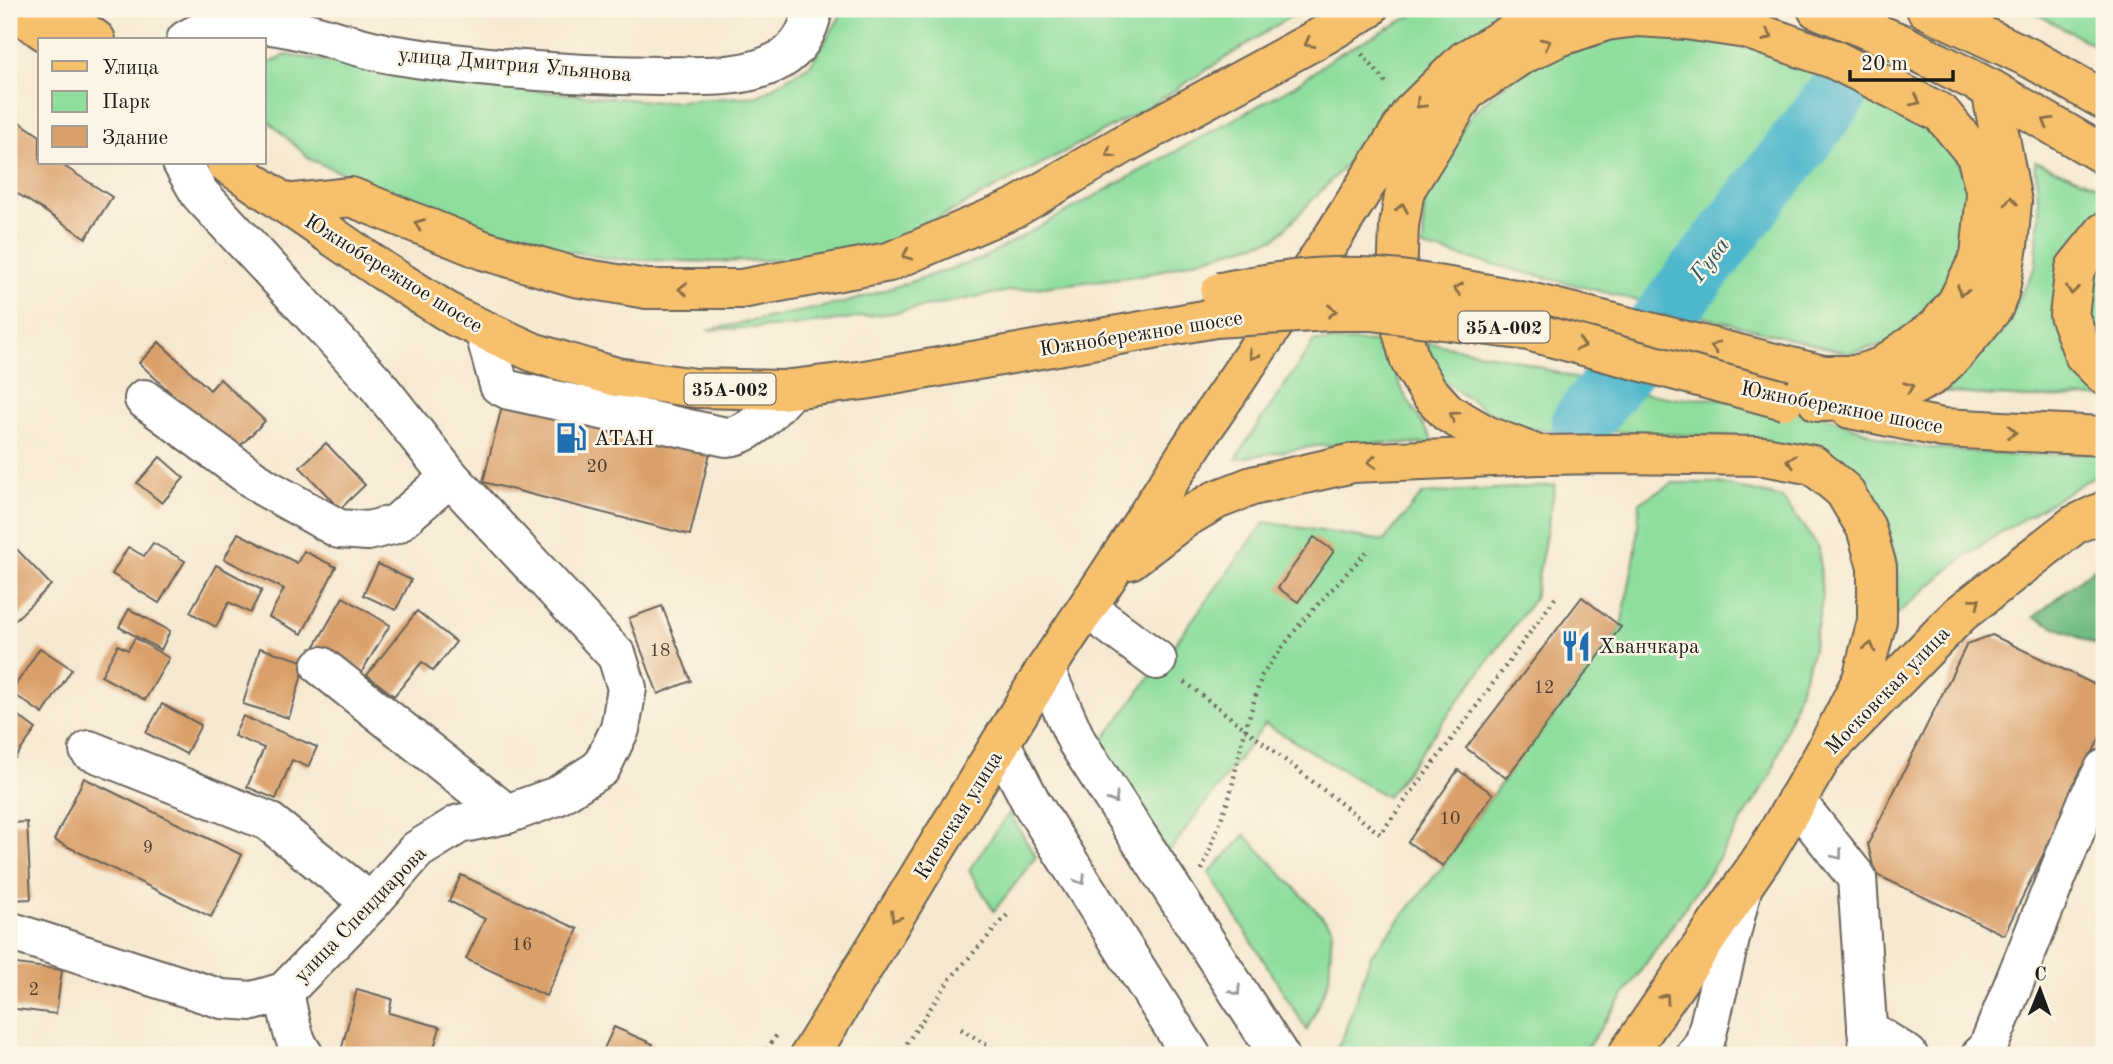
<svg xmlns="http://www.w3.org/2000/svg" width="2113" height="1064" viewBox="0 0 2113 1064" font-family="'Old Standard TT',serif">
<rect width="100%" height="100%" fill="#fcf5e5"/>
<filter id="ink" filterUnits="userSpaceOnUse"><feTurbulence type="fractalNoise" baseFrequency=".0143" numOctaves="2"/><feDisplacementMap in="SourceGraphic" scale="14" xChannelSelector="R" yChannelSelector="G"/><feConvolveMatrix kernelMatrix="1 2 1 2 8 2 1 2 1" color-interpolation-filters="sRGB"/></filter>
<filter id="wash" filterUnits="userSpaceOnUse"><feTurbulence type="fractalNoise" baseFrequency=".00686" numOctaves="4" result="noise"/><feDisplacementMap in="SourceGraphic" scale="28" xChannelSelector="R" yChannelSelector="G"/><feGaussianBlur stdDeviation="1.57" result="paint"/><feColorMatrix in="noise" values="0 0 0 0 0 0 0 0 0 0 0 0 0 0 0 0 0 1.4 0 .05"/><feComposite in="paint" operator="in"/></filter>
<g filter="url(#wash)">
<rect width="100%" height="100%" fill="#f6e9d1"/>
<g fill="#8ede9e" stroke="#557d5d" stroke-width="2">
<polygon points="841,9 1302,9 1147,108 890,244 798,259 717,262 611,259 536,245 417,204 311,160 264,117 264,66 286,55 504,88 660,102 758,96 811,64 840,17"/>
<polygon points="1424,9 1517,9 1418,82 1383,118 1342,169 1276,238 1145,275 1008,291 892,313 791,326 707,330 848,302 981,259 1294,86 1337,55"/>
<polygon points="2028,9 2104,9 2099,48"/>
<polygon points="1668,31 1758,44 1897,104 1947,139 1972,189 1971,240 1954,283 1895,342 1848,353 1423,247 1425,190 1473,112 1525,67 1587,41"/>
<polygon points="2035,161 2104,189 2104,397 2027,398 1939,392 1994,338 2016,305 2036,265 2039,211"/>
<path d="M1314 341 1383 342 1404 394 1435 444 1375 443 1316 446 1236 459C1260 418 1289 382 1314 341Z"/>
<polygon points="1425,342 1517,360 1593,384 1672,398 1784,400 1900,445 2019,456 2104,452 2104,470 1987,541 1948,570 1896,615 1898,577 1893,548 1885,521 1868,496 1753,438 1581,430 1528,430 1484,409 1440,379"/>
<polygon points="1673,483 1718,483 1782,498 1819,548 1822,601 1812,653 1771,775 1711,870 1582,1055 1333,1055 1343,1037 1371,955 1443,866 1493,794 1621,627 1636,549 1640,502"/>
<polygon points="1555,485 1534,599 1387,797 1265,724 1168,853 1101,743 1265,522 1384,541 1422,494"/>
<polygon points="1009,813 1036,857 994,911 969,870"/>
<polygon points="1245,835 1332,927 1329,980 1307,1030 1209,873"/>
</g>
<polygon fill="#72bd85" stroke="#476c50" stroke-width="2" points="2104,560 2104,649 2034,617"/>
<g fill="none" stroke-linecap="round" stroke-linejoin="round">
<polyline stroke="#4eb7cc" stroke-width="61" points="1582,422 1836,96"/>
</g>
<g id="blocks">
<g fill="#daa06a">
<polygon points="9,115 40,136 40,163 59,163 112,197 86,238 9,188"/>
<polygon points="159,342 210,390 220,379 265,421 234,452 139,363"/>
<polygon points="504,398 711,449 690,535 483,482"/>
<polygon points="326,443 365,485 340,509 300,467"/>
<polygon points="160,457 184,478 162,503 137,483"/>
<polygon points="238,533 297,563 304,551 336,567 302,634 269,617 284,589 224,559"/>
<polygon points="1314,537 1334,551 1298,602 1278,588"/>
<polygon points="9,541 51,585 9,626"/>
<polygon points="153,543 185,561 159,603 112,574 128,547 144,556"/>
<polygon points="378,564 411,580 396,610 363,595"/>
<polygon points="216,565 262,590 250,613 229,602 216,627 190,612"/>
<polygon points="343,597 390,625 361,673 315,646"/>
<polygon points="1582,597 1621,627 1506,778 1466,748"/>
<polygon points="662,606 691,681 658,694 629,618"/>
<polygon points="129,609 170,631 161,650 119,627"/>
<polygon points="417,611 456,642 433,671 422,662 394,696 367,675"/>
<polygon points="1992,635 2104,689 2104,729 2004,935 1875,874 1868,844 1967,644"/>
<polygon points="135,638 169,658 145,700 101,676 118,645 128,650"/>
<polygon points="40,648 72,669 43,714 11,692"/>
<polygon points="260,648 306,662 289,718 243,704"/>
<polygon points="162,704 201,725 186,754 146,733"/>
<polygon points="9,709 36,729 15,758 9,753"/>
<polygon points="243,716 317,747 308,767 292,760 276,799 247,787 264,748 234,736"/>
<polygon points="1458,770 1493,794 1443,866 1408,842"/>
<polygon points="84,778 242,855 211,917 54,840"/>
<polygon points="27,822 31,899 9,900 9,823"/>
<polygon points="461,875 578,929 546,996 466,959 485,919 449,901"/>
<polygon points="9,963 62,970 56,1014 9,1008"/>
<polygon points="357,989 392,999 389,1013 440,1027 432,1055 340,1055"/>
<polygon points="614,1027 653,1044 648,1055 601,1055"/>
</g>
</g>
</g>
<g filter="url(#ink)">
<use href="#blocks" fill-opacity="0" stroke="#68645b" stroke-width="2"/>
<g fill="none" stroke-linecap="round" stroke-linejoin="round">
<defs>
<g id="minor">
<path d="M186 40C252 0 328 44 396 55 483 69 572 75 660 76 699 76 745 80 780 60 799 49 809 30 813 9"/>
<path d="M484 330 499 385 509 390 726 437C753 436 773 407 791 389"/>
<polyline points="144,399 264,487 339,529 368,531 396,524 450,477"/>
<polyline points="1087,608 1157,660"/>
<polyline points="321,666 507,814"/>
<polyline points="1045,670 1077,742 1279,1055"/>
<polyline points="1001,744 1031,802 1191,1055"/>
<polyline points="89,750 268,821 371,903"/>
<polyline points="1796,801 1857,878 1869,1055"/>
<polyline points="9,931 222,999 253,1001 284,992 371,903 417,850 459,824 507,814 557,796 601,768 620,729 627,688 617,656 450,477 374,381 200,194 182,163"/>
<path d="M284 992C289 1013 291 1038 304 1055"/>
<polyline points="1867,1029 1908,1055"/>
<polyline points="1696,1055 1705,1042 1742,889"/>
<polyline points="1981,1055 1987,1050 2087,802 2104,769"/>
</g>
<g id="major">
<polyline points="1817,9 1900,43 1991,89 2104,155"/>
<polyline points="1538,455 1486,435 1448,413 1428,391 1410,361 1396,308 1399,226 1405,190 1466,92 1518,57 1559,37 1606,21 1638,17 1686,20 1746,29 1833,59 1941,113 1976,155 1986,194 1980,256 1957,302 1937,327 1881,367 1855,375 1823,375"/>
<polyline points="1130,560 1185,518 1216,500 1252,486 1353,463 1538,455 1614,454 1764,456 1813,465 1844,491 1866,528 1877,567 1877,621 1862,679 1824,754"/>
<polyline points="810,1055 1045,670 1108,576 1199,435 1333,237 1411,113 1465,60 1555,9"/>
<polyline points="1627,1055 1765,854 1824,754 1960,614 2074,525 2104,511"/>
</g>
<g id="highway">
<polyline points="13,9 57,40"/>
<polyline points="52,9 96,40"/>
<polyline points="1926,9 2030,58 2104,100"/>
<polyline points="226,163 383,271 456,317 535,353 616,377 696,388 783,390 865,380 1215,318"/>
<polyline points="285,204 351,197 483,250 575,277 647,289 741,289 889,262 1015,208 1124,144 1326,34 1368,9"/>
<polyline points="2104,232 2075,268 2069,315 2084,355 2104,375"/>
<polyline points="1525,301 1823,375"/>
<polyline points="1818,402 1864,401 1907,389 1932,376 1957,352 1994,307 2000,290 2008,246 2012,202 1991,89"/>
<polyline points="1850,409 1943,428 2104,436"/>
</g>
</defs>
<use href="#minor" stroke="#68645b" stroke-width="42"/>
<use href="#major" stroke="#68645b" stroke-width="42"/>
<use href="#highway" stroke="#68645b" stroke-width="42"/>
<g stroke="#68645b" stroke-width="4.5" stroke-dasharray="2 5" stroke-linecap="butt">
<polyline points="1362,54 1388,85"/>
<polyline points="1185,682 1380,834 1473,711 1555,598"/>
<polyline points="1202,870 1230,795 1243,737 1262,675 1300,624 1369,549"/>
<polyline points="961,1029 1003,1055"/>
<polyline points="763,1055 776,1036"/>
<polyline points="899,1055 950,979 1010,912"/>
</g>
<use href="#minor" stroke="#fff" stroke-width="38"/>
<use href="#major" stroke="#f7c06c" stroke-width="38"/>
<use href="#highway" stroke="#f7c06c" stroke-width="38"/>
<defs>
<g id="highway-bridge">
<path d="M1220 292C1258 285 1294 278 1333 277 1397 275 1462 289 1525 301"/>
<polyline points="1215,318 1330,311 1372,311 1528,331 1784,400"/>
</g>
</defs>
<use href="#highway-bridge" stroke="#68645b" stroke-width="42" stroke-linecap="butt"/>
<use href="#highway-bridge" stroke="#f7c06c" stroke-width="38"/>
</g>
<defs><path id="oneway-chevron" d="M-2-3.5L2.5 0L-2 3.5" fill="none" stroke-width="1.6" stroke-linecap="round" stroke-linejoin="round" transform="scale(1.75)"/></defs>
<g stroke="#8a6e44">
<use href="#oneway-chevron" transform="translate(1768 36) rotate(19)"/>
<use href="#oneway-chevron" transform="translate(1309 43) rotate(151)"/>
<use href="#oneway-chevron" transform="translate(1546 43) rotate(-26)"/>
<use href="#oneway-chevron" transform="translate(1916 101) rotate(27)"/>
<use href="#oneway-chevron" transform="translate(1420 104) rotate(135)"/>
<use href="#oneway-chevron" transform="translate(2047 122) rotate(-150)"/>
<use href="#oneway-chevron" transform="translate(1110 153) rotate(150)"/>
<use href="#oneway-chevron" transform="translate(2011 201) rotate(-94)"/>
<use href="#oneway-chevron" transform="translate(1402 208) rotate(-80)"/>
<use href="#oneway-chevron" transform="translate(419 224) rotate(-158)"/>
<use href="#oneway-chevron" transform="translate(907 255) rotate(157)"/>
<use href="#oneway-chevron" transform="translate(683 289) rotate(-180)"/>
<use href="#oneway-chevron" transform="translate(1458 289) rotate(-169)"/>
<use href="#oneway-chevron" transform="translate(2072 290) rotate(97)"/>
<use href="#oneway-chevron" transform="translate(1962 291) rotate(114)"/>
<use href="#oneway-chevron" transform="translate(1332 311) rotate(-1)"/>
<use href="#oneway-chevron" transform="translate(1581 345) rotate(15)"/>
<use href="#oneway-chevron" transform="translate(1715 347) rotate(-166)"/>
<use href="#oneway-chevron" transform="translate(1253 355) rotate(124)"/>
<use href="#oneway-chevron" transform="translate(1909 387) rotate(-22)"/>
<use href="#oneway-chevron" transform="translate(1454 416) rotate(-147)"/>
<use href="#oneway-chevron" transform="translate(2012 432) rotate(3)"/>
<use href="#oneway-chevron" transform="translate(1791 461) rotate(-169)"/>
<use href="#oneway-chevron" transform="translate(1372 462) rotate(177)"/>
<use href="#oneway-chevron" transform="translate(1976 602) rotate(-38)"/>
<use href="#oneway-chevron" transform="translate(1870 647) rotate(-75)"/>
<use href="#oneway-chevron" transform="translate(895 917) rotate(122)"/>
<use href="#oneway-chevron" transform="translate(1665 998) rotate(-55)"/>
</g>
<g stroke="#999">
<use href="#oneway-chevron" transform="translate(1114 799) rotate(57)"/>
<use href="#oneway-chevron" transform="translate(1838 855) rotate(52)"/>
<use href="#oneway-chevron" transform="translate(1081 880) rotate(58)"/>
<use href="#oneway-chevron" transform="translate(1236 991) rotate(58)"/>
</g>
</g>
<defs>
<symbol id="fuel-bare" viewBox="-9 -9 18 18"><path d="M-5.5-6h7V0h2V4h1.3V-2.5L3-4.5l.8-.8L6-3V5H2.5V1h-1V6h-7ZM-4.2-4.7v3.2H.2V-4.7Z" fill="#1f6fb2" stroke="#fcf5e5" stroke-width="2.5" paint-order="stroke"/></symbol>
<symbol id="restaurant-bare" viewBox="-9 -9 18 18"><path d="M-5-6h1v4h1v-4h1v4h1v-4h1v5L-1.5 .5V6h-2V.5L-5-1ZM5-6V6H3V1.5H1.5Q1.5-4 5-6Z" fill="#1f6fb2" stroke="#fcf5e5" stroke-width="2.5" paint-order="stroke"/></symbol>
</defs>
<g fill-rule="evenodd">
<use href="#fuel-bare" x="549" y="416" width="44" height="44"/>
<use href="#restaurant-bare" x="1554" y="624" width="44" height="44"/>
</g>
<g text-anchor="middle" stroke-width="5" stroke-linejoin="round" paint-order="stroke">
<g font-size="18" fill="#4c3d30">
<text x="597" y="472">20</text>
<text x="660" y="656">18</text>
<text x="1544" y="693">12</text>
<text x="1450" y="824">10</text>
<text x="148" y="853">9</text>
<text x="522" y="950">16</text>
<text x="34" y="995">2</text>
</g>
<g fill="#fcf5e5" stroke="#5f5d58" stroke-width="2">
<rect x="1458.5" y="311.5" width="91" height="31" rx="5"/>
<rect x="684.5" y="373.5" width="91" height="31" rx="5"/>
</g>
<g font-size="19" font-weight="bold" fill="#1c1c1c">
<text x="1504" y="334">35А-002</text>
<text x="730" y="396">35А-002</text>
</g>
<g font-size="21" fill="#1c1c1c" stroke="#fcf5e5">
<text transform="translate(515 64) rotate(5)" y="7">улица Дмитрия Ульянова</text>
<text transform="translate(394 273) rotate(32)" y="7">Южнобережное шоссе</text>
<text transform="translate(1141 333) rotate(-9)" y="7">Южнобережное шоссе</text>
<text transform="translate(1842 407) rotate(11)" y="7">Южнобережное шоссе</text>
<text transform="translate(1887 690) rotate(-46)" y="7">Московская улица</text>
<text transform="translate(958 815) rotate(-58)" y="7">Киевская улица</text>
<text transform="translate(360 914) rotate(-46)" y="7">улица Спендиарова</text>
</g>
<g font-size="21" fill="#1c1c1c" stroke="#fcf5e5" text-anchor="start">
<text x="594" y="445">АТАН</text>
<text x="1599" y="653">Хванчкара</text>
</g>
<g font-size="23" font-style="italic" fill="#305a62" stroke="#fcf5e5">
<text transform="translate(1709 259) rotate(-52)" y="8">Гува</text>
</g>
</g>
<rect width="2113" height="1064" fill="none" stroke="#fcf5e5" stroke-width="35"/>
<rect x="38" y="38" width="228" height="126" fill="#fcf5e5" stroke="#a29e95" stroke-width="2"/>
<rect x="52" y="61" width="35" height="10" fill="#f7c06c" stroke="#a29e95" stroke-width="2"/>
<text x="102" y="74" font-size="21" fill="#1c1c1c">Улица</text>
<rect x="52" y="91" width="35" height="21" fill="#8ede9e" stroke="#a29e95" stroke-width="2"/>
<text x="102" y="108" font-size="21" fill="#1c1c1c">Парк</text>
<rect x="52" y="126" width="35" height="21" fill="#daa06a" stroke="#a29e95" stroke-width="2"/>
<text x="102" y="144" font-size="21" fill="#1c1c1c">Здание</text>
<g transform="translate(2040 990) rotate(1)" stroke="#fcf5e5" stroke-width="5" paint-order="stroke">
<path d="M0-5L12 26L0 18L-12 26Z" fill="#1c1c1c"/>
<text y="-10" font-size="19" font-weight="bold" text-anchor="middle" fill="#1c1c1c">С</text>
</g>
<path d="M1850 70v10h103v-10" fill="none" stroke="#1c1c1c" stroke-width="3.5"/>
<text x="1861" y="70" font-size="21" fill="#1c1c1c" stroke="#fcf5e5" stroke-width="5" paint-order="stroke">20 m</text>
</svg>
